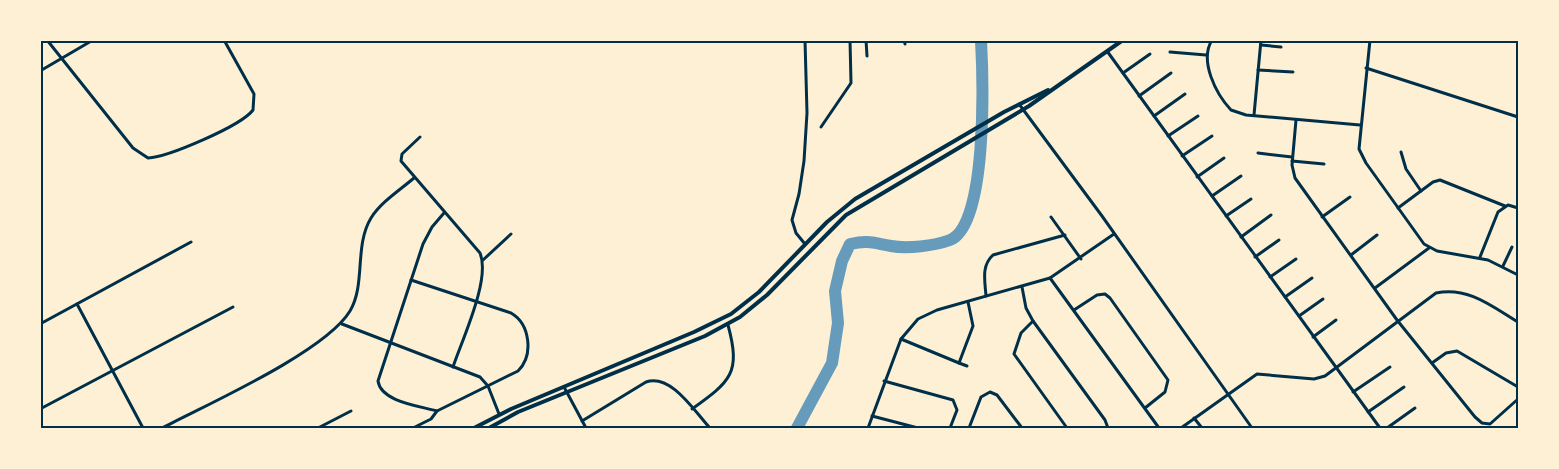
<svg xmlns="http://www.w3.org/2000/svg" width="1559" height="469" viewBox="0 0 1559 469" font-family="'Archivo Narrow',sans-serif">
<rect width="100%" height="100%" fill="#fdf0d5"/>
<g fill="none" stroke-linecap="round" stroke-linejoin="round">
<path stroke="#669bbc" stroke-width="12" d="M797 428 832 363 838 323 835 291 842 261 850 244C869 240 873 243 891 246 907 249 934 246 950 240 988 225 983 77 981 40"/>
<g stroke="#003049" stroke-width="3">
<path d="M47 40 133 148 148 158C168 157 241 126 253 110L254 94 224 40"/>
<polyline points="866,40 867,56"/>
<polyline points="904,40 905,44"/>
<path d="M1212 40C1199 61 1216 94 1231 110L1246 115 1360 125"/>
<polyline points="1370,40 1359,149 1366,163 1424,244 1437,251 1488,260 1518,275"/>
<polyline points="1261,45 1281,47"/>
<polyline points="1107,51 1380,428"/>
<polyline points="1170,52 1206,55"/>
<polyline points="1366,68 1518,117"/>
<polyline points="1258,70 1293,72"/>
<polyline points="40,71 93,40"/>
<polyline points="1123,73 1150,54"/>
<polyline points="1139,96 1171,73"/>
<polyline points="1019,104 1102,216 1252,428"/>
<polyline points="1254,115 1261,40"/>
<polyline points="1154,116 1185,94"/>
<polyline points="1296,120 1292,165 1295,178 1397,320 1475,417 1482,423 1490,424 1518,399"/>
<polyline points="821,127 851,83 850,40"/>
<polyline points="1168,136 1198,116"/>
<path d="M420 137 402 154 401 161 480 253C491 279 462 340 453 367"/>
<polyline points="1401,152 1406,169 1421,191"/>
<polyline points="1258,153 1292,157"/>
<polyline points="1182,156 1212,136"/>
<polyline points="1292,161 1324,164"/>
<polyline points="1197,177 1224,158"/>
<polyline points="1212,196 1241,176"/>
<polyline points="1398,208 1433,182 1440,180 1505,206"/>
<polyline points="1226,216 1251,199"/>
<polyline points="1051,217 1081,259"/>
<polyline points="1322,217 1350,197"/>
<polyline points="1241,237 1271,215"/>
<polyline points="805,244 796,233 792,220 799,194 804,161 807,113 805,40"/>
<polyline points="1351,255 1377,235"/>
<polyline points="1255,257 1279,240"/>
<polyline points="1480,257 1498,212 1508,205 1518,208"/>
<polyline points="483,260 511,234"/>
<polyline points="1503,266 1512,247"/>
<polyline points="1270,277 1296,259"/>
<polyline points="1050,278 1159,428"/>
<path d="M411 280 511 313C530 324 534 355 518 371L437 411 431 419 413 428"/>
<polyline points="1022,287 1026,308 1033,321 1105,420 1108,428"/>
<polyline points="1375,288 1429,248"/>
<path d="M986 296C985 281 981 266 993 255L1065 235"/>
<polyline points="1285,297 1312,278"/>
<polyline points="77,304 143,428"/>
<polyline points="1074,310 1097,295 1105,294 1110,298 1168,380 1165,392 1145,408"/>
<polyline points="1299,316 1323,299"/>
<polyline points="1033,321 1021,333 1014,354 1067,428"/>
<polyline points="40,324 191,242"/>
<polyline points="342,324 480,377 488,386 499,414"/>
<polyline points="1313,337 1336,320"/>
<polyline points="901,339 959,363 973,326 968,302"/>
<polyline points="959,363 967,366"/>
<polyline points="1432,363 1446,353 1457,351 1518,387"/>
<polyline points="884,381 953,400 957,410 950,428"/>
<polyline points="564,387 586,428"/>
<polyline points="1353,392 1390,367"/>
<polyline points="40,409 233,307"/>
<path d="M692 409C731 381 741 373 728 325"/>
<path d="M437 411C420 406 381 402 378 381L423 244 432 227 444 213"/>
<polyline points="1368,412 1404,387"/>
<polyline points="872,416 918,428"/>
<polyline points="1194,418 1202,428"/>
<path d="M582 421 646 382C671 373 695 412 710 428"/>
<path d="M162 428C208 404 325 352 350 311 366 284 354 246 371 218 381 202 400 190 414 178"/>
<polyline points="318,428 351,411"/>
<polyline points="868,428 901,339 918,319 937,310 1050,278 1114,234"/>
<polyline points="969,428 981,397 990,392 997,395 1022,428"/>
<path d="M1181 428 1257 374 1314 379 1325 376 1436 293C1468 286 1493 307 1518 322"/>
<polyline points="1387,428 1415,408"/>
</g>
<g stroke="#003049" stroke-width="4">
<polyline points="1516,40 1518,41"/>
<polyline points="474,428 511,409 694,332 731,314 759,292 827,222 855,199 1004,112 1048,90"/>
<polyline points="489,428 518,412 705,336 740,317 767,295 846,215 1029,106 1123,40"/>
</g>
</g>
<rect width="1559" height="469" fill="none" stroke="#fdf0d5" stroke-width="84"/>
<rect x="42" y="42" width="1475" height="385" fill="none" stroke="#003049" stroke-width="2"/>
</svg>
